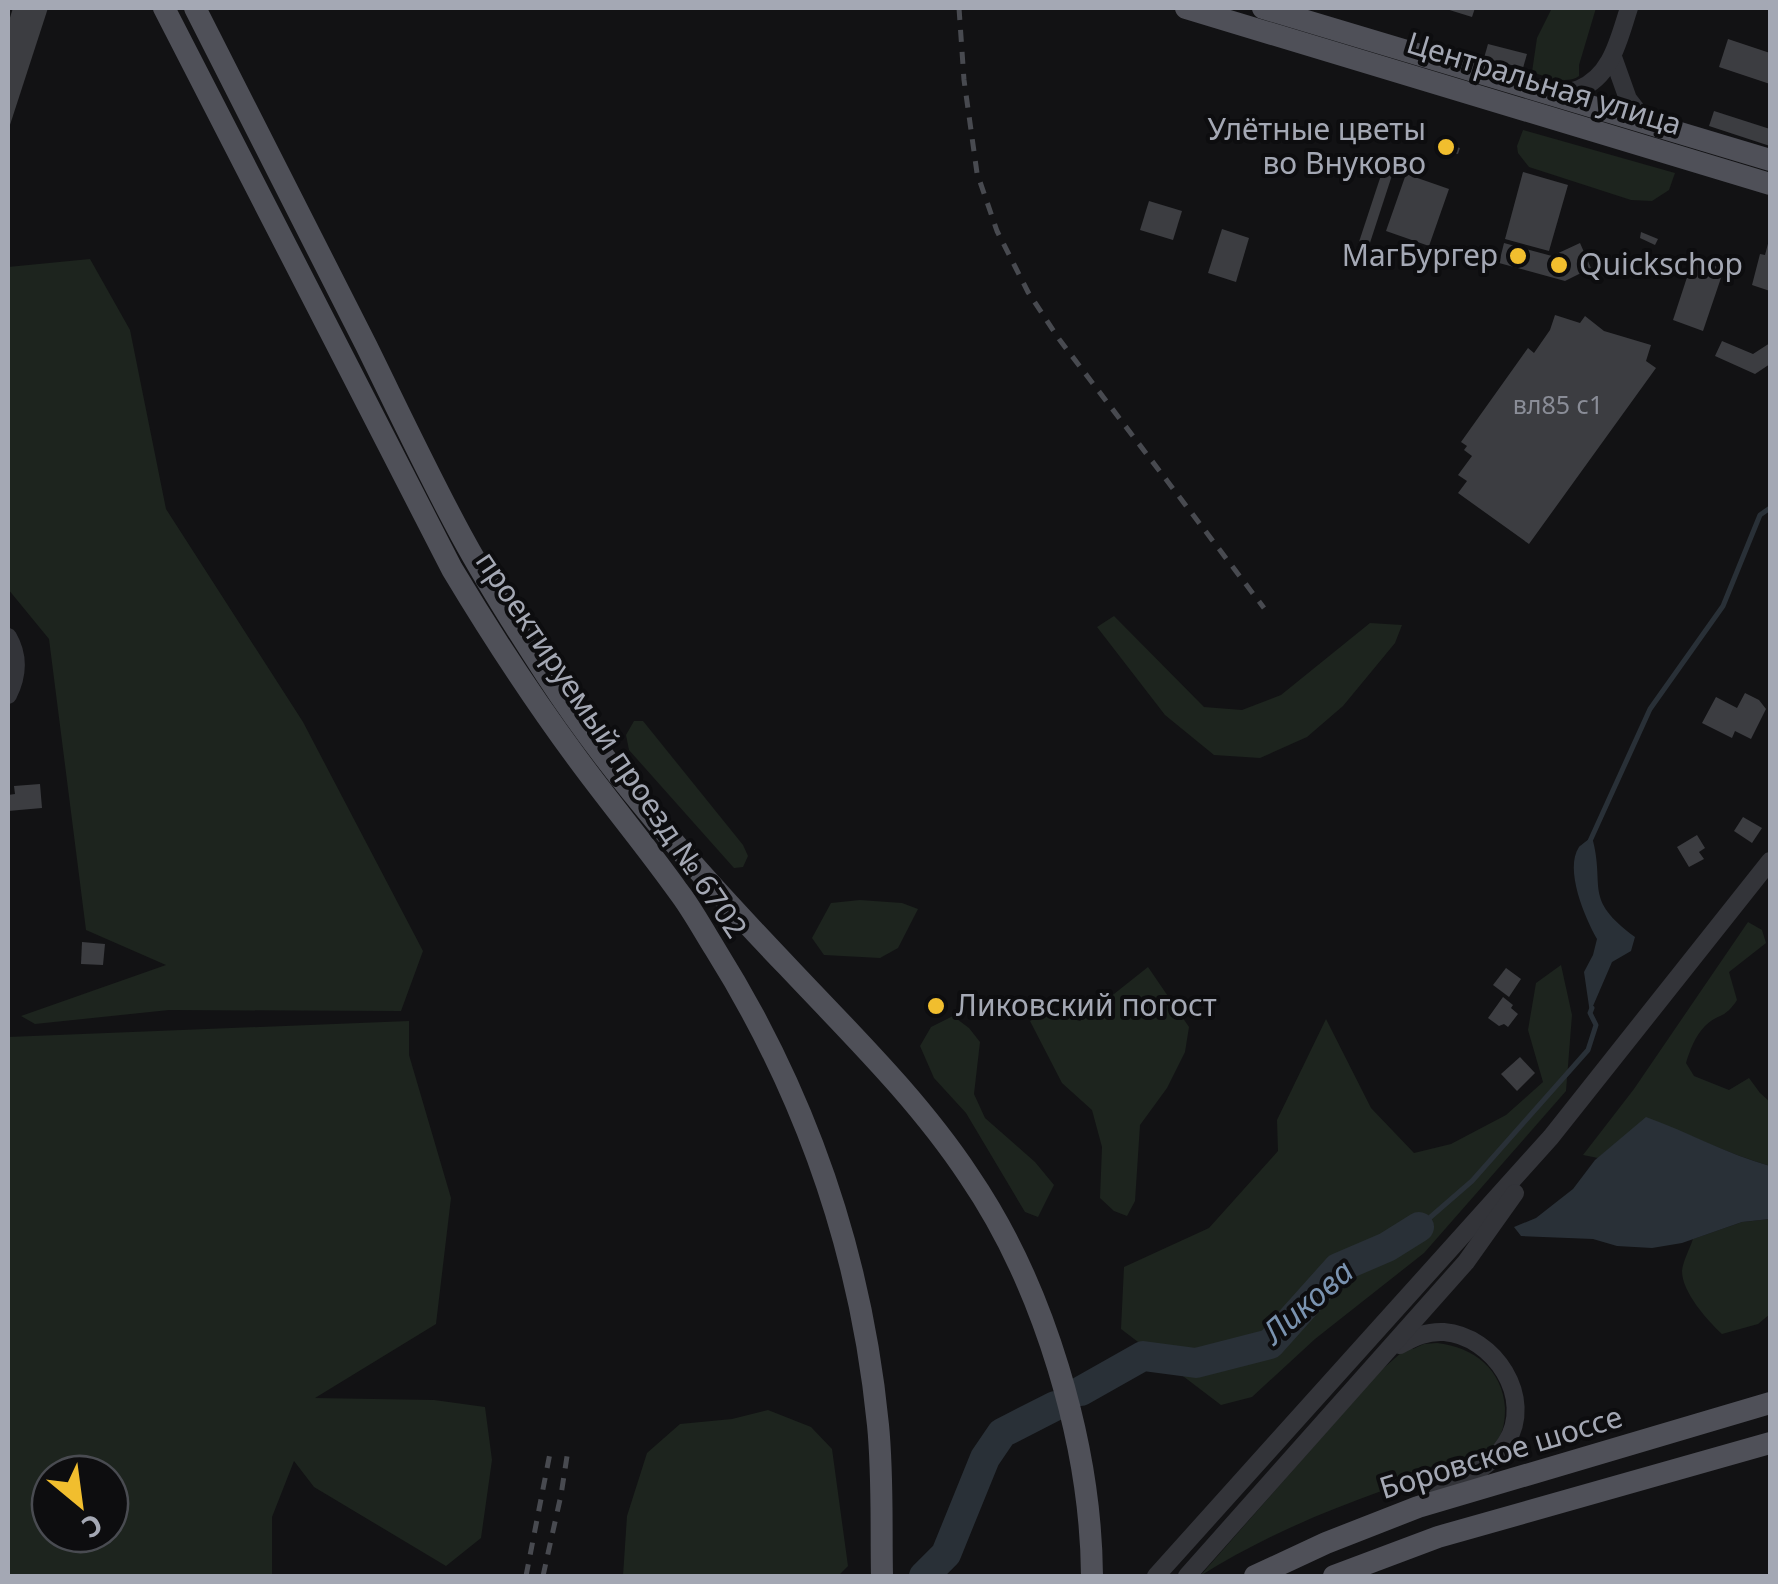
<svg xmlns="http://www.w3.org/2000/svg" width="1778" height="1584" viewBox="0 0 1778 1584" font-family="'Noto Sans',sans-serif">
<rect width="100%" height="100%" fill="#121214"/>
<g fill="#1d241e" fill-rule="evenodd">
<path d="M1552 8H1596L1579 65V76C1566 85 1547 77 1532 72L1537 38Z"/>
<polygon points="1523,130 1675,173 1669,190 1652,201 1631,200 1529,167 1518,153 1517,146"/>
<polygon points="90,259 130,330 166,509 303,722 423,951 401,1011 169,1010 35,1024 21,1016 166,965 86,930 49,639 8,589 8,267"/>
<polygon points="1114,616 1204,707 1242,710 1281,695 1370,623 1402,625 1395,643 1343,706 1307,737 1260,758 1214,755 1165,715 1097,627"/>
<polygon points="634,721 643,721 743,845 748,856 743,867 734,868 629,750 626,735"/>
<polygon points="860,900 902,903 918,909 898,948 880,958 824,955 812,938 831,903"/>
<path d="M1748 922 1762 930 1766 943 1729 972 1737 1000C1724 1020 1718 1013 1705 1026 1695 1036 1690 1050 1686 1063L1694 1076 1729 1090 1749 1078 1760 1093 1770 1102V1166C1727 1154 1688 1133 1646 1118L1598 1158 1583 1155 1634 1089Z"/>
<polygon points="1561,965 1572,1015 1566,1091 1424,1253 1315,1339 1252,1397 1221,1405 1121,1329 1124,1267 1209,1228 1278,1151 1277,1120 1326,1019 1371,1108 1414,1153 1451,1144 1506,1115 1543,1082 1528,1030 1536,983"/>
<polygon points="1148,967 1189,1027 1185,1052 1167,1088 1140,1125 1135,1201 1127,1216 1114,1211 1100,1198 1102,1147 1092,1110 1062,1083 1030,1021 1048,1011 1080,1021"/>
<polygon points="953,1016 969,1028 980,1042 974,1094 985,1118 1035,1162 1054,1185 1038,1217 1025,1212 966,1113 934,1078 920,1046 931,1027"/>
<path d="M409 1021V1055L451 1198 436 1324 315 1398 434 1400 485 1407 492 1460 481 1538 446 1566 314 1487 294 1461 272 1517V1576H8V1037ZM50 1474H110V1534H50Z"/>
<path d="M1770 1219V1314L1758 1324 1722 1334C1707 1320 1682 1292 1682 1271 1683 1261 1690 1248 1693 1239L1742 1222Z"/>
<path d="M1437 1343C1474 1347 1503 1370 1505 1408 1505 1419 1504 1430 1498 1439 1491 1450 1480 1459 1469 1466L1466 1463C1373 1492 1283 1524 1200 1576L1379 1372 1409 1346 1413 1349 1424 1344Z"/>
<polygon points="768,1410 811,1427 832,1449 848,1566 838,1576 623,1576 627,1516 647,1453 680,1424 732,1419"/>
</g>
<g fill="#293037">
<path d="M1592 837C1606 888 1582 898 1635 937L1631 951 1612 962 1590 1013 1584 972 1593 955 1597 939C1585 918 1564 869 1579 847 1581 845 1589 839 1592 837Z"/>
<path d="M1646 1117C1688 1132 1727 1154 1770 1166V1219L1742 1222 1682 1243 1652 1248 1617 1246 1593 1239 1521 1236 1514 1227 1536 1218 1573 1189 1595 1160Z"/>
</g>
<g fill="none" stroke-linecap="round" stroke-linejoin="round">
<g stroke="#293037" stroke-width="5">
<polyline points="1590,841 1650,709 1723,606 1760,515 1770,508"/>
<polyline points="1419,1227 1472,1181 1588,1050 1596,1025 1590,1013 1592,1008"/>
</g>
<g stroke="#293037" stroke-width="30">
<polyline points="1081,1391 1143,1356 1196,1363 1270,1344 1338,1268 1387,1247 1419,1227"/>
<polyline points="924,1576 946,1554 985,1458 1002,1433 1055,1406"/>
</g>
</g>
<g fill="#3c3d41">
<polygon points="13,8 48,8 8,131 8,24"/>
<polygon points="1443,8 1475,8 1472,17"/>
<polygon points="1728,39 1770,53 1770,84 1719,67"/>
<polygon points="1488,44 1527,54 1523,68 1484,58"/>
<polygon points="1714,111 1770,129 1770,146 1709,126"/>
<polygon points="1436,142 1460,148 1458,154 1434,148"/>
<polygon points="1386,160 1396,163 1366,255 1356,251"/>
<polygon points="1523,172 1568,185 1549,251 1505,239"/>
<polygon points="1406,174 1449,189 1429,246 1386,231"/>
<polygon points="1149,201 1182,211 1173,240 1140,230"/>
<polygon points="1222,229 1249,238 1236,282 1208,273"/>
<polygon points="1641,232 1658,239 1655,245 1640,238"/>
<polygon points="1769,240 1770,240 1770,291 1752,285 1760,254 1765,255"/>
<polygon points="1504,243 1552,256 1580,243 1591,268 1565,281 1499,263"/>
<polygon points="1693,259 1724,269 1703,331 1673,320"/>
<polygon points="1555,315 1580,323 1585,316 1604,331 1651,345 1646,361 1656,368 1529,544 1458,493 1467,481 1458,475 1472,456 1464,450 1467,446 1461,442 1528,348 1534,353 1550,330"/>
<polygon points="1722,341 1753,354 1770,343 1770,364 1755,374 1715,356"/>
<polygon points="1745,693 1759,700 1766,709 1751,739 1735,731 1732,738 1702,723 1716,697 1737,708"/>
<polygon points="40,784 42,808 8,811 8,795 15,794 14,786"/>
<polygon points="1743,817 1762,828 1752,843 1734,831"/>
<polygon points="1697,835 1705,848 1699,852 1704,859 1689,867 1677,847"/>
<polygon points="82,942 105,944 103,965 81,964"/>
<polygon points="1506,968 1521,979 1509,997 1493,985"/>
<polygon points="1503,997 1513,1005 1511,1008 1518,1014 1508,1027 1504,1024 1499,1026 1488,1018"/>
<polygon points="1520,1057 1535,1073 1517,1091 1501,1074"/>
</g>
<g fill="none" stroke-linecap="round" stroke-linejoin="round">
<g stroke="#333439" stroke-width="18">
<polyline points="1613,57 1628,99 1646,122"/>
<path d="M1555 95C1562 93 1572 92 1579 89 1612 76 1619 38 1629 8"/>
<path d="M8 637C19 656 18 675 8 695"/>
<path d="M1400 1345C1414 1337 1427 1331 1444 1332 1494 1336 1535 1398 1506 1443 1491 1467 1461 1481 1438 1495"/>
<polyline points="1156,1576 1551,1137 1770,861"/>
<polyline points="1187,1576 1466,1262 1515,1193"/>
</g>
<g stroke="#4f5058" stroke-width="22">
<path d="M164 8 452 569C491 634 532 697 577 758 610 803 646 846 678 891 692 909 703 930 715 949 807 1096 861 1252 878 1425 883 1475 881 1526 882 1576"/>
<path d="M195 8C252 120 309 232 366 345 397 408 427 472 461 535 487 583 517 630 547 676 616 782 701 876 788 967 851 1034 918 1099 969 1176 1044 1286 1091 1444 1092 1576"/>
<polyline points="1186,8 1770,184"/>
<polyline points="1263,8 1770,160"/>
<polyline points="1255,1576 1326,1543 1418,1507 1770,1403"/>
<polyline points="1334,1576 1438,1537 1770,1443"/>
</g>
<g stroke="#484a50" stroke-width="5" stroke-dasharray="12 10" stroke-linecap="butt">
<polyline points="959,8 964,80 977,173 997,231 1028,292 1059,339 1264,608"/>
<polyline points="526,1576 551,1448"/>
<polyline points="543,1576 561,1495 568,1450"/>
</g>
</g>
<g fill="#f1be2e" stroke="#0d0d0f" stroke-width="4">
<circle cx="1446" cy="147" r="10"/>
<circle cx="1518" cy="256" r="10"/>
<circle cx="1559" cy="265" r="10"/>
<circle cx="936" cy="1006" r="10"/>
</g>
<g text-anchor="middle" stroke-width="8" stroke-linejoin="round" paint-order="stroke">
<g font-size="25" fill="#8a8d97">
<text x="1558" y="414">вл85 с1</text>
</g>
<g font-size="30" fill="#a4a8b4" stroke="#0d0d0f">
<text transform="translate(1544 84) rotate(17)" y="10">Центральная улица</text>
<text transform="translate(611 745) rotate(56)" y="10">проектируемый проезд № 6702</text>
<text transform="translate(1501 1453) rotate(-17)" y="10">Боровское шоссе</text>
</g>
<g font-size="30" fill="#a4a8b4" stroke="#0d0d0f" text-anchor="end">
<text x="1426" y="140">Улётные цветы<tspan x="1426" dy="34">во Внуково</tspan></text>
<text x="1498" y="266">МагБургер</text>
<text x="1579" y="275" text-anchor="start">Quickschop</text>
<text x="956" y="1016" text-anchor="start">Ликовский погост</text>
</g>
<g font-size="32" font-style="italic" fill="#7a93b0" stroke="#0d0d0f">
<text transform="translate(1308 1302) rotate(-41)" y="11">Ликова</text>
</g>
</g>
<rect width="1778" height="1584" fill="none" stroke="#a4a8b4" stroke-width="20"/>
<g transform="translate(80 1504) rotate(151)"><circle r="48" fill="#0d0d0f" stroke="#494b51" stroke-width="2.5"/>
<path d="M0-8L18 38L0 25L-18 38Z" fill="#f1be2e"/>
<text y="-15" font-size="28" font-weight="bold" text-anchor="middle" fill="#a4a8b4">С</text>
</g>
</svg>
